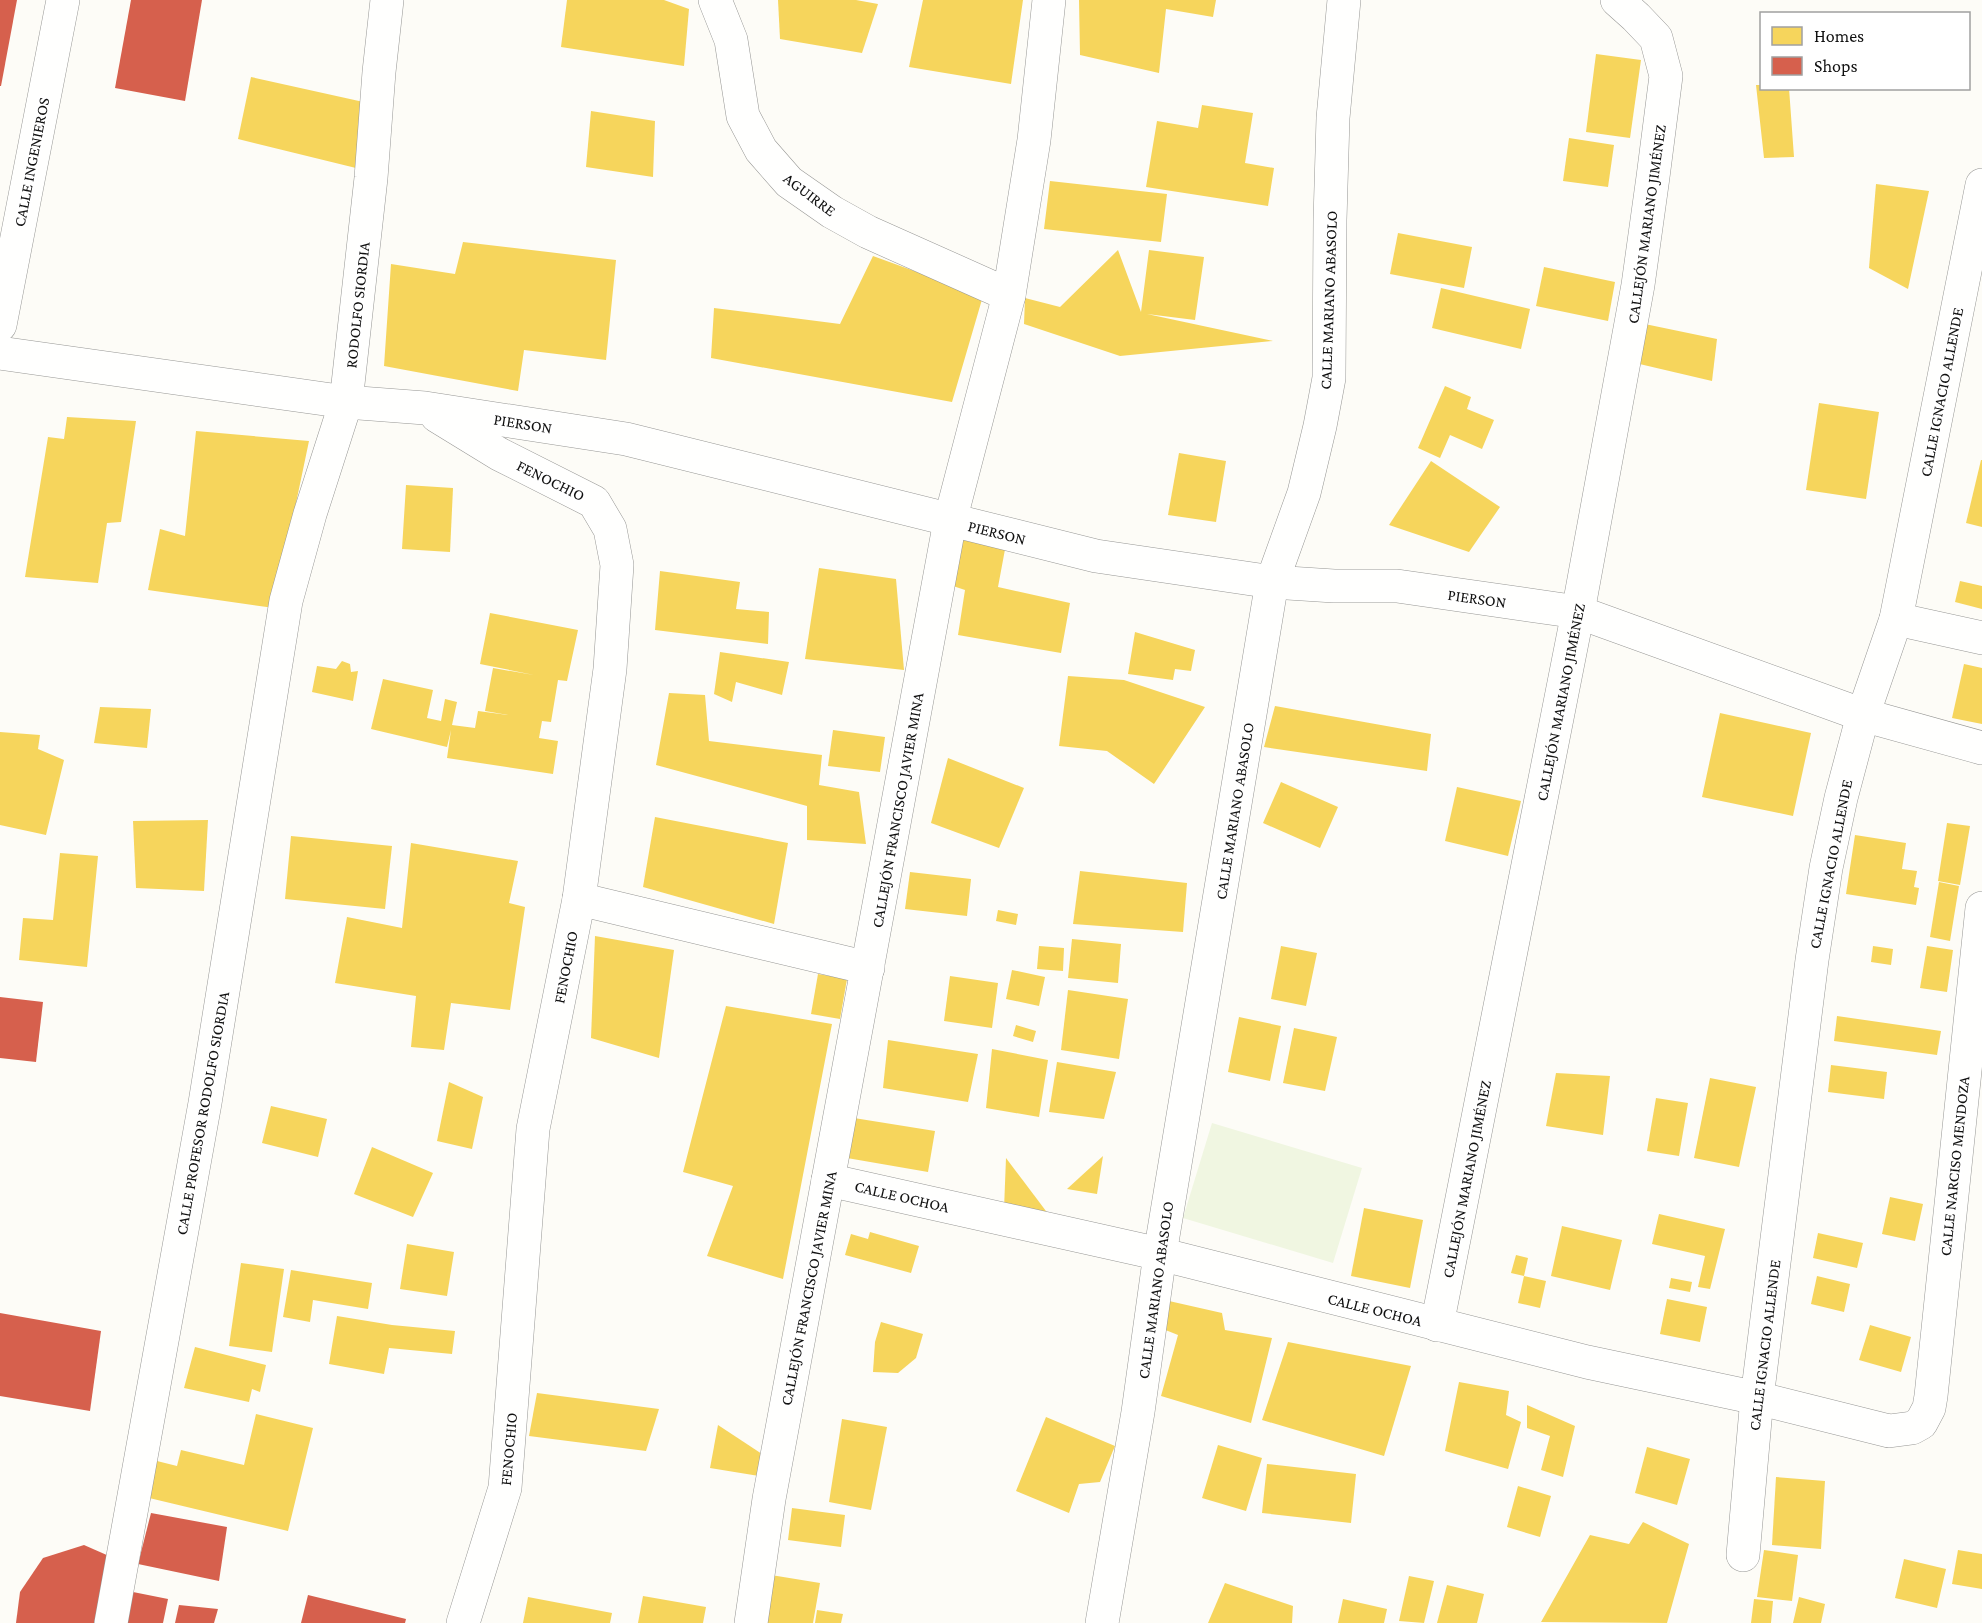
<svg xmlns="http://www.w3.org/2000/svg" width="1982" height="1623" viewBox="0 0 1982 1623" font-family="'Crimson Pro',serif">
<rect width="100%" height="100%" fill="#fdfcf7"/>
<polygon fill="#f0f6e1" points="1212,1123 1362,1168 1333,1263 1183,1218"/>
<g fill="#f6d55c">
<polygon points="567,0 664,0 689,9 684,66 561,47"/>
<polygon points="778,0 856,0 878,4 862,53 780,39"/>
<polygon points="923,0 1023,0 1011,84 909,67"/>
<polygon points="1079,0 1167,0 1166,7 1167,0 1216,0 1213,17 1166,9 1159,73 1080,55"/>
<polygon points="1596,54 1641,60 1630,138 1586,132"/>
<polygon points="251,77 368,103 360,169 238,139"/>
<polygon points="1756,85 1761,85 1761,88 1789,88 1794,157 1764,158"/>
<polygon points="1202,105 1253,113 1245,163 1274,168 1268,206 1146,187 1157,121 1198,128"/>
<polygon points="591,111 655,121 653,177 586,167"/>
<polygon points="1569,138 1614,145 1608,187 1563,181"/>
<polygon points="1050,181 1167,194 1161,242 1044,229"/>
<polygon points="1876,184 1929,191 1908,289 1869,268"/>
<polygon points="1398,233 1472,247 1464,288 1390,274"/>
<polygon points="463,242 616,260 606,360 524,350 518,391 384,366 391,264 455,274"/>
<polygon points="1118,250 1141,312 1149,250 1204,257 1195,320 1147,314 1273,341 1120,356 1024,324 1025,298 1060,307"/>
<polygon points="873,256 983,296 952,402 711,358 714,308 840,324"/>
<polygon points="1544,267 1615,282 1608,321 1536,306"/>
<polygon points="1441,288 1530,309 1521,349 1432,328"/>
<polygon points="1640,323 1717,339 1712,381 1631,362"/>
<polygon points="1445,386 1471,397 1467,409 1494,420 1482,449 1450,435 1440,458 1418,448"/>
<polygon points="1819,403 1879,412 1866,499 1806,490"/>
<polygon points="67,417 136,421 121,522 107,523 98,583 25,577 48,437 64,439"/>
<polygon points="196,431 309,441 274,608 148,590 160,529 185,536"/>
<polygon points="1179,453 1226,461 1216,522 1168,515"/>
<polygon points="1981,460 1982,460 1982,527 1966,523"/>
<polygon points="1431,461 1500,507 1469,552 1389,525"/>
<polygon points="406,485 453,488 450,552 402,549"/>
<polygon points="956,530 1006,544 998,587 1070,603 1061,653 958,635 965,590 947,584"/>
<polygon points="819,568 896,579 904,670 805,659"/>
<polygon points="660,571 740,582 736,609 769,612 768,644 655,630"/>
<polygon points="1960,581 1982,586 1982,609 1955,602"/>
<polygon points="490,613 578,630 567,681 558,680 551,722 542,721 539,738 558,741 553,774 447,758 451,730 447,747 371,729 383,679 433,690 427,718 441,721 445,699 457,702 452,725 475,728 478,711 508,715 485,711 493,668 534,675 480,664"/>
<polygon points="1135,632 1195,650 1191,671 1175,669 1173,680 1128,674"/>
<polygon points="720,652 789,662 782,695 736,682 732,702 714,694"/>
<polygon points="342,661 350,664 351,672 358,671 353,701 312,692 317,666 336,669"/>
<polygon points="1964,664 1982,668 1982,724 1952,718"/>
<polygon points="1068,676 1124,680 1205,707 1154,784 1107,751 1059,746"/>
<polygon points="669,693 705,695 709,741 822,755 819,785 859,792 866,844 807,840 807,806 656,765"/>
<polygon points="1275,706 1431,734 1427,771 1264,747"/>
<polygon points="100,707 151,709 147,748 94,743"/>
<polygon points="1720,713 1811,733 1793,816 1702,797"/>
<polygon points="833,730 885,737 880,772 828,766"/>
<polygon points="0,732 40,735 38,749 64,760 46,835 0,825"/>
<polygon points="948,758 1024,788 999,848 931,823"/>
<polygon points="1281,782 1338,807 1320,848 1263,823"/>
<polygon points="1457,787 1521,801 1508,856 1445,841"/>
<polygon points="655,817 788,843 774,924 643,887"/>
<polygon points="208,820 204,891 136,888 133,821"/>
<polygon points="1947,823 1970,826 1960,885 1938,881"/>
<polygon points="1855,835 1906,843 1902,869 1917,871 1914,887 1919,888 1916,905 1846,894"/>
<polygon points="291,836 392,846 385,909 285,899"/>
<polygon points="411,843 518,861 509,903 525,907 510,1010 451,1003 444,1050 411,1047 416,996 335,983 347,917 402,928"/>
<polygon points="60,853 98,856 87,967 19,960 23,918 53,920"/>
<polygon points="1080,871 1187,883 1183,932 1073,924"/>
<polygon points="910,872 971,879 967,916 905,909"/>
<polygon points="1939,882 1959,886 1950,941 1930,937"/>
<polygon points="998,910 1018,914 1016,925 996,921"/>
<polygon points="595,936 674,950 659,1058 591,1038"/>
<polygon points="1072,939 1121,944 1118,983 1068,978"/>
<polygon points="1039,946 1064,948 1063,971 1037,969"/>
<polygon points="1281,946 1317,953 1306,1006 1271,999"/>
<polygon points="1873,946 1893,949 1891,965 1871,962"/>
<polygon points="1927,946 1953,950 1947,992 1920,988"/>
<polygon points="1012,970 1045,977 1039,1006 1006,999"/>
<polygon points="818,974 847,979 840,1019 811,1014"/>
<polygon points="950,976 998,983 992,1028 944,1021"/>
<polygon points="1068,990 1128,999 1119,1059 1061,1050"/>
<polygon points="726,1006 832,1024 783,1279 707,1256 733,1186 683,1172"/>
<polygon points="1837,1016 1941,1031 1937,1055 1834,1041"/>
<polygon points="1239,1017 1281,1026 1270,1081 1228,1072"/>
<polygon points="1016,1025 1036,1031 1033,1042 1013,1036"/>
<polygon points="1294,1028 1337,1037 1325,1091 1283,1083"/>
<polygon points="888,1040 978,1054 968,1102 883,1088"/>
<polygon points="992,1049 1048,1060 1039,1117 986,1108"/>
<polygon points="1057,1062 1116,1072 1104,1119 1049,1112"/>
<polygon points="1831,1065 1887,1072 1884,1099 1828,1092"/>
<polygon points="1556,1073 1610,1076 1603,1135 1546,1126"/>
<polygon points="1710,1078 1756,1087 1739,1167 1694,1158"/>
<polygon points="449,1082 483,1097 472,1149 437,1141"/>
<polygon points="1656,1098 1688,1103 1679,1156 1647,1151"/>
<polygon points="271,1106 327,1119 318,1157 262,1143"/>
<polygon points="854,1118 935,1131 928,1172 847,1158"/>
<polygon points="372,1147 433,1173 413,1217 354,1194"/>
<polygon points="1103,1156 1097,1194 1067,1189"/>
<polygon points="1006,1158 1052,1219 1004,1209"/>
<polygon points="1890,1197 1923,1204 1915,1241 1882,1234"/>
<polygon points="1364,1208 1423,1220 1410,1288 1351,1276"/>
<polygon points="1659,1214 1725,1229 1710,1289 1698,1287 1705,1256 1652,1244"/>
<polygon points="1562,1226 1622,1240 1610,1290 1551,1276"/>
<polygon points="870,1232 919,1246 911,1273 845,1255 851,1234 868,1239"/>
<polygon points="1818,1233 1863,1243 1857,1268 1813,1258"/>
<polygon points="407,1244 454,1252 447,1296 400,1289"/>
<polygon points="1516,1255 1528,1258 1524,1276 1511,1273"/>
<polygon points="241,1263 284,1269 272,1352 229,1346"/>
<polygon points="291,1270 372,1283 368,1309 313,1300 310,1322 283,1317"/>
<polygon points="1524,1276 1546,1281 1540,1308 1518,1303"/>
<polygon points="1817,1276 1850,1284 1844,1312 1811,1304"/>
<polygon points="1671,1278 1692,1282 1690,1292 1669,1288"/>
<polygon points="1667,1299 1707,1307 1700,1342 1660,1334"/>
<polygon points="1169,1301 1222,1313 1225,1330 1272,1338 1251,1423 1161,1396 1178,1335 1163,1329"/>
<polygon points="337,1316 392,1325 455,1331 452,1354 389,1348 384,1374 329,1364"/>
<polygon points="881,1322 923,1334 916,1358 898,1373 873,1372 875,1342"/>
<polygon points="1870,1325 1911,1337 1901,1372 1859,1360"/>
<polygon points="1288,1342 1411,1366 1384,1456 1262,1420"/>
<polygon points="195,1347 266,1365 260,1392 252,1389 249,1402 184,1388"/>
<polygon points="1459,1382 1509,1391 1506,1415 1521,1422 1508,1469 1445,1451"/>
<polygon points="537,1393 659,1409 646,1451 529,1436"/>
<polygon points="1527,1405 1575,1426 1563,1477 1541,1470 1550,1436 1527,1428"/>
<polygon points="256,1414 313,1428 288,1531 145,1497 153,1460 177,1466 181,1450 244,1465"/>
<polygon points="1046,1417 1115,1446 1100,1482 1079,1484 1069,1513 1016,1491"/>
<polygon points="842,1419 887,1427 871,1510 829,1502"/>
<polygon points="718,1425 762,1454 759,1476 710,1468"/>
<polygon points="1218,1445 1262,1458 1246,1511 1202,1498"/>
<polygon points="1647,1447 1690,1459 1677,1505 1635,1493"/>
<polygon points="1267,1464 1356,1474 1351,1523 1262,1513"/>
<polygon points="1776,1477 1825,1481 1821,1549 1772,1545"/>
<polygon points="1518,1486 1551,1496 1540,1537 1507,1527"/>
<polygon points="792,1508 845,1515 841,1547 788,1540"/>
<polygon points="1643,1522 1689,1544 1667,1623 1541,1622 1590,1535 1629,1544"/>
<polygon points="1764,1550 1798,1555 1792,1601 1757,1597"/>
<polygon points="1958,1550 1982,1554 1982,1589 1952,1584"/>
<polygon points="1904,1559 1946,1569 1937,1608 1895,1598"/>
<polygon points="771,1575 820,1583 813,1623 763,1623"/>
<polygon points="1409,1576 1434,1581 1424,1623 1399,1621"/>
<polygon points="1225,1583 1293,1606 1292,1623 1208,1623"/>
<polygon points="1447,1585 1484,1594 1477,1623 1437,1623"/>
<polygon points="643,1596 706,1607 703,1623 638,1623"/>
<polygon points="528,1597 612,1613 610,1623 523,1623"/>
<polygon points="1799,1597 1825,1604 1821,1623 1793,1623"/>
<polygon points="1343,1599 1387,1609 1384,1623 1338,1623"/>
<polygon points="1754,1599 1773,1601 1771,1623 1751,1623"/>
<polygon points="817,1610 843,1614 841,1623 815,1623"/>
</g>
<g fill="#d6604d">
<polygon points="0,0 17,0 1,86 0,86"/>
<polygon points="131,0 202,0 185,101 115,88"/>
<polygon points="0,997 43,1002 36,1062 0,1058"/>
<polygon points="0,1313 101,1331 90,1411 0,1396"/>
<polygon points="151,1513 227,1527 219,1581 138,1564"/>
<polygon points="84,1545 109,1556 100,1623 16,1623 20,1592 43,1558"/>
<polygon points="128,1591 168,1599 163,1623 122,1623"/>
<polygon points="308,1595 406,1619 405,1623 301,1623"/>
<polygon points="179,1605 218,1609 214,1623 175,1623"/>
</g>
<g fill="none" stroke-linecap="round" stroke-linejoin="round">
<defs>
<g id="street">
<polyline points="715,0 731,40 743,116 761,150 789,182 832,212 868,232 1009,295"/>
<polyline points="0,325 63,0"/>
<polyline points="0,353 346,402 425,408 626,439 1096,556 1272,582 1334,586 1397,586 1578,612 1863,715 1982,748"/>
<polyline points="437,416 499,454 594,502 610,529 617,565 610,669 579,899 533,1129 505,1488 463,1623"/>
<polyline points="1896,619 1982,638"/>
<polyline points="579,899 868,968"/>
<polyline points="828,1180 1160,1254 1587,1362 1757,1398 1889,1431 1912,1428 1921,1423 1929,1408 1931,1396 1982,908"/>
<polyline points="1437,1325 1578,612 1638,285 1653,177 1666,76 1656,38 1636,17 1617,0"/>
<polyline points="1743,1555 1757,1398 1812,960 1826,868 1841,798 1863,715 1896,619 1982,185"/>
<polyline points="111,1623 205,1103 286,601 310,514 346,402 371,178 379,72 387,0"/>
<polyline points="751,1623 769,1499 950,521 1009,295 1034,140 1049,0"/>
<polyline points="1102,1623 1138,1412 1160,1254 1272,582 1304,493 1320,426 1329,378 1330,220 1333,118 1344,0"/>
</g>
</defs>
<use href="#street" stroke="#979795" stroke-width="34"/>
<use href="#street" stroke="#fffffe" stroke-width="33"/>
</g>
<g text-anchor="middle" stroke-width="6" stroke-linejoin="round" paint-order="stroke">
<g font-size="16" fill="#111" stroke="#fff">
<text transform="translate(31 162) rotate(-79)" y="6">CALLE INGENIEROS</text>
<text transform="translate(810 194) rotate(37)" y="6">AGUIRRE</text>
<text transform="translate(1646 224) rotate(-82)" y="6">CALLEJÓN MARIANO JIMÉNEZ</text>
<text transform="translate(1328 300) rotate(-88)" y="6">CALLE MARIANO ABASOLO</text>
<text transform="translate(357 305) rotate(-84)" y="6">RODOLFO SIORDIA</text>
<text transform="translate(1941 392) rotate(-79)" y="6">CALLE IGNACIO ALLENDE</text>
<text transform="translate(523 423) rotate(9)" y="6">PIERSON</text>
<text transform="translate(551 480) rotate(26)" y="6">FENOCHIO</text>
<text transform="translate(997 532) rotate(14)" y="6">PIERSON</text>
<text transform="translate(1477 598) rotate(8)" y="6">PIERSON</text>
<text transform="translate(1560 702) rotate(-79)" y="6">CALLEJÓN MARIANO JIMÉNEZ</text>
<text transform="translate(897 810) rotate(-80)" y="6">CALLEJÓN FRANCISCO JAVIER MINA</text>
<text transform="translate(1234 811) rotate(-81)" y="6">CALLE MARIANO ABASOLO</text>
<text transform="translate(1830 864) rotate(-79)" y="6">CALLE IGNACIO ALLENDE</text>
<text transform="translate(565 967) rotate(-79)" y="6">FENOCHIO</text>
<text transform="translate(202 1113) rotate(-80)" y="6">CALLE PROFESOR RODOLFO SIORDIA</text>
<text transform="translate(1954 1166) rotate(-84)" y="6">CALLE NARCISO MENDOZA</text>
<text transform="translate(1466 1179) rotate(-79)" y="6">CALLEJÓN MARIANO JIMÉNEZ</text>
<text transform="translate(902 1196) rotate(13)" y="6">CALLE OCHOA</text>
<text transform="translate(808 1288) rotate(-79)" y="6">CALLEJÓN FRANCISCO JAVIER MINA</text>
<text transform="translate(1155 1290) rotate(-82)" y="6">CALLE MARIANO ABASOLO</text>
<text transform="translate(1375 1309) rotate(14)" y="6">CALLE OCHOA</text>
<text transform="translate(1764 1345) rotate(-83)" y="6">CALLE IGNACIO ALLENDE</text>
<text transform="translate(508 1449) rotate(-85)" y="6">FENOCHIO</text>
</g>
</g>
<rect x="1760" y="12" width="210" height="78" fill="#ffffff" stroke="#a0a0a0" stroke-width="1.5"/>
<rect x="1772" y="27" width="30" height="18" fill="#f6d55c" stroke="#a0a0a0" stroke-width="1.5"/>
<text x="1814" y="42" font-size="18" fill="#111111">Homes</text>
<rect x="1772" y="57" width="30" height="18" fill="#d6604d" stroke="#a0a0a0" stroke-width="1.5"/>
<text x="1814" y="72" font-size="18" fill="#111111">Shops</text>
</svg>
